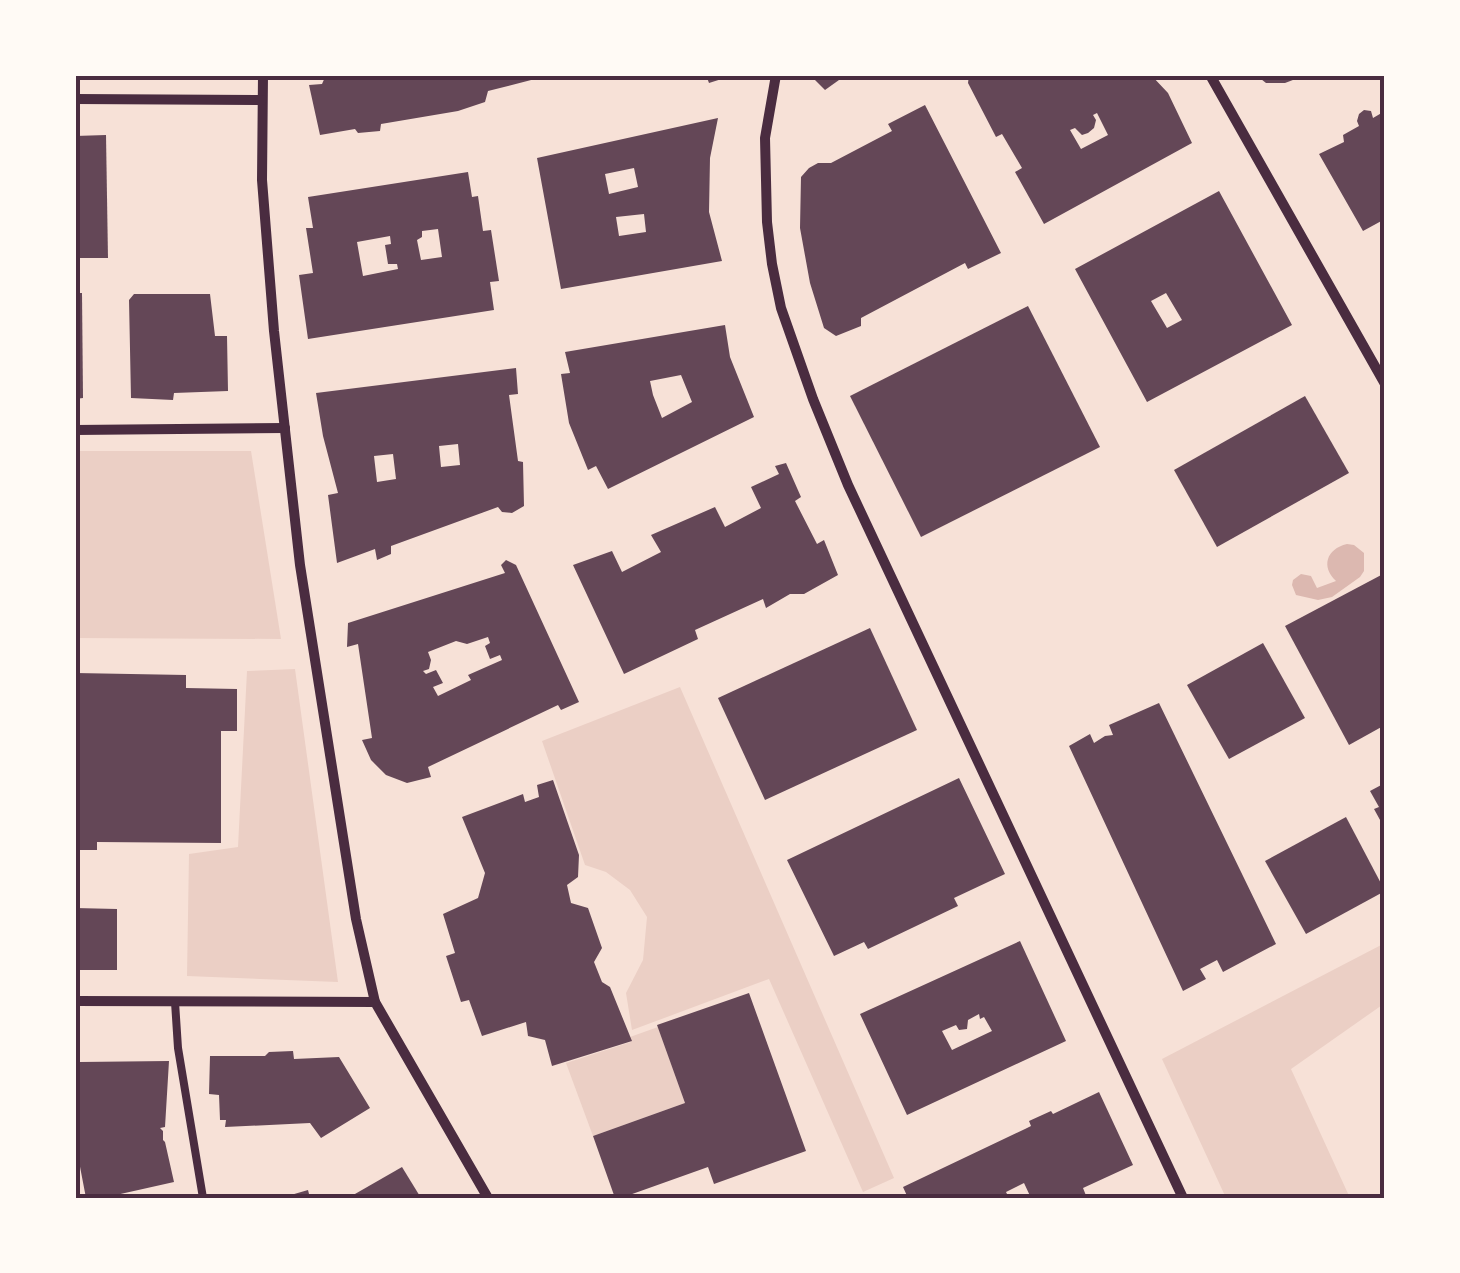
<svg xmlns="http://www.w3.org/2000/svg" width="1460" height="1273" viewBox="0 0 1460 1273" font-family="Commissioner,sans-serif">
<rect width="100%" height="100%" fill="#f7e1d7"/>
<g fill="#ebcfc5">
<polygon points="75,451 251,451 281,639 75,638"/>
<polygon points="295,669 338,982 187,976 189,854 238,847 247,671"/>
<polygon points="680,687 894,1178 863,1192 769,979 632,1030 626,993 643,960 647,917 630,890 606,872 585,865 542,741"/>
<polygon points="1385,943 1385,1003 1291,1069 1350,1198 1226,1198 1162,1059"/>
<polygon points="658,1027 685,1103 593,1136 566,1063 631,1042 630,1037"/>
</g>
<path fill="#dcb8b0" d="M1347 544 1354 545 1364 553V571L1360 577 1332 597 1318 600 1296 595 1292 585 1293 580 1301 574 1311 576 1317 588 1336 581C1321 567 1326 549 1347 544Z"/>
<g fill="#644757" fill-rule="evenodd">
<polygon points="326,75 533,75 535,79 488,91 485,102 458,111 381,124 380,131 358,133 355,129 320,135 309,85 322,84"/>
<polygon points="706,75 731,75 731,76 709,83"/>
<polygon points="810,75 846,75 825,90"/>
<path d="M969 75H1151L1168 93 1192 143 1044 224 1015 172 1022 168 1002 134 996 137 968 83ZM1097 113 1108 135 1081 149 1070 130 1075 128 1082 135 1088 133 1094 128 1096 120 1093 115Z"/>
<polygon points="1256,75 1306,75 1285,83 1266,83"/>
<polygon points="925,105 1001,253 968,269 965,263 861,318 861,326 836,336 824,328 810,283 800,228 801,177 809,168 818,163 831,163 892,131 888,124"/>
<polygon points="1364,110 1371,111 1373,118 1385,111 1385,219 1363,231 1319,154 1344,142 1343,135 1359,126 1357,121 1359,114"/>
<path d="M718 118 710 158 709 212 722 261 561 289 537 158ZM634 168 638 187 609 194 605 174ZM644 214 646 232 619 236 616 217Z"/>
<polygon points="106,135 108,258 75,258 75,136"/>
<path d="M468 172 472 197 478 196 483 231 491 230 499 281 490 282 494 310 308 339 299 275 313 273 306 228H313L308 197ZM438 229 442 257 421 260 417 240 422 237V231ZM390 236 391 244 385 245 388 264H397L398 269 363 276 357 242Z"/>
<path d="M1219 191 1292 325 1147 402 1075 269ZM1166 293 1182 320 1167 328 1151 301Z"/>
<polygon points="75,293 82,293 83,398 75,399"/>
<polygon points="134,294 210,294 215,336 227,336 228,391 174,393 173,400 131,398 129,300"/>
<polygon points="1028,306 1100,447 921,537 850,396"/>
<path d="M725 325 730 357 754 417 608 489 596 466 588 470 569 423 561 374 570 373 565 352ZM681 375 692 402 662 418 653 395 650 381Z"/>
<path d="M516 368 518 394 509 395 518 461 523 462 524 506 512 513 502 512 498 507 391 546V554L377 560 375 549 337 563 328 495 338 493 323 436 316 393ZM458 444 460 465 441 467 439 446ZM393 454 396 479 377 482 374 456Z"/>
<polygon points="1305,396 1349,473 1217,547 1174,470"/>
<polygon points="786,463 801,497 795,501 817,544 824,540 838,575 804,594 790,594 766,608 763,599 695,630 698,639 624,674 573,565 612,551 622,572 661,552 651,535 715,507 725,527 761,508 751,487 779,474 775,466"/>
<path d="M506 560 516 565 579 702 561 710 558 705 428 767 431 777 407 783 386 775 371 760 362 740 372 738 358 644 347 647 348 623 505 573 501 565ZM488 637 490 643 485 646 490 659 500 655 502 660 468 675 471 680 438 696 433 687 443 683 436 670 426 674 423 671 429 669 431 660 428 652 456 641 467 644Z"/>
<polygon points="1385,573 1385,725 1349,745 1285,626"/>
<polygon points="870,628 917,730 765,800 718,698"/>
<polygon points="1263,643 1305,718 1229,759 1187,685"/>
<polygon points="75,673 186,675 186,688 237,689 237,731 221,731 221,843 97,842 97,850 75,850"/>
<polygon points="1159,703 1276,944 1223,972 1217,960 1200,969 1206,979 1183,991 1069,746 1090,734 1094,743 1105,736 1113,735 1109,725"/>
<polygon points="959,778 1005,874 954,898 958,906 868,949 864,942 834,956 787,860"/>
<polygon points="553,780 579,855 578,877 567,885 571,903 588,908 602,948 594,962 602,982 610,987 632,1041 552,1066 545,1040 528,1036 526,1022 482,1036 469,1000 461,1002 446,956 455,953 443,914 478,898 485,873 462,817 523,794 525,802 539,797 537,785"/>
<polygon points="1385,783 1385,829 1374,809 1379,807 1370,791"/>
<polygon points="1346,817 1385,891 1306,934 1265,861"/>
<polygon points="75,908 117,909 117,970 75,970"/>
<path d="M1020 941 1066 1041 907 1115 860 1014ZM979 1014 980 1019 984 1017 992 1031 952 1050 942 1031 956 1025 959 1030 967 1029 968 1020Z"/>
<polygon points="749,993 806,1151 714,1184 708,1167 621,1198 615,1198 593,1136 685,1103 657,1025"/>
<polygon points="293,1051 294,1059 339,1057 370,1108 321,1138 310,1123 225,1127 226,1120 220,1120 219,1095 209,1094 210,1056 265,1056 269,1052"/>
<polygon points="169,1061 165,1127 160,1128 163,1131 163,1140 165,1142 174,1182 116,1195 117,1198 86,1198 77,1151 80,1062"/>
<polygon points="1099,1092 1133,1165 1083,1188 1087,1198 1031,1198 1024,1183 1006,1192 1009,1198 908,1198 903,1187 1025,1129 1031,1126 1029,1121 1051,1111 1053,1114"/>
<polygon points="402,1167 421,1198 348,1198"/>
<polygon points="308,1190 310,1198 284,1198 284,1197"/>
</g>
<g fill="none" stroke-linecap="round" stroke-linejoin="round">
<polyline stroke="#4a2c40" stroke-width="8" points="175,1002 178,1048 203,1198"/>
<g stroke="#4a2c40" stroke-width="10">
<polyline points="263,75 262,180 274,331 300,565 356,919 375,1002 488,1198"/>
<polyline points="776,75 765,138 767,222 772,264 781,308 813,399 848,485 1183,1198"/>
<polyline points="1210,75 1385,384"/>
<polyline points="75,99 262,100"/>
<polyline points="75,430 285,428"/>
<polyline points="75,1001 375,1002"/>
</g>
</g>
<rect width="1460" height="1273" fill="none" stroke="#fffaf5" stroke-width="155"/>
<rect x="78" y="78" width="1304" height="1118" fill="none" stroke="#4a2c40" stroke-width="4"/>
</svg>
